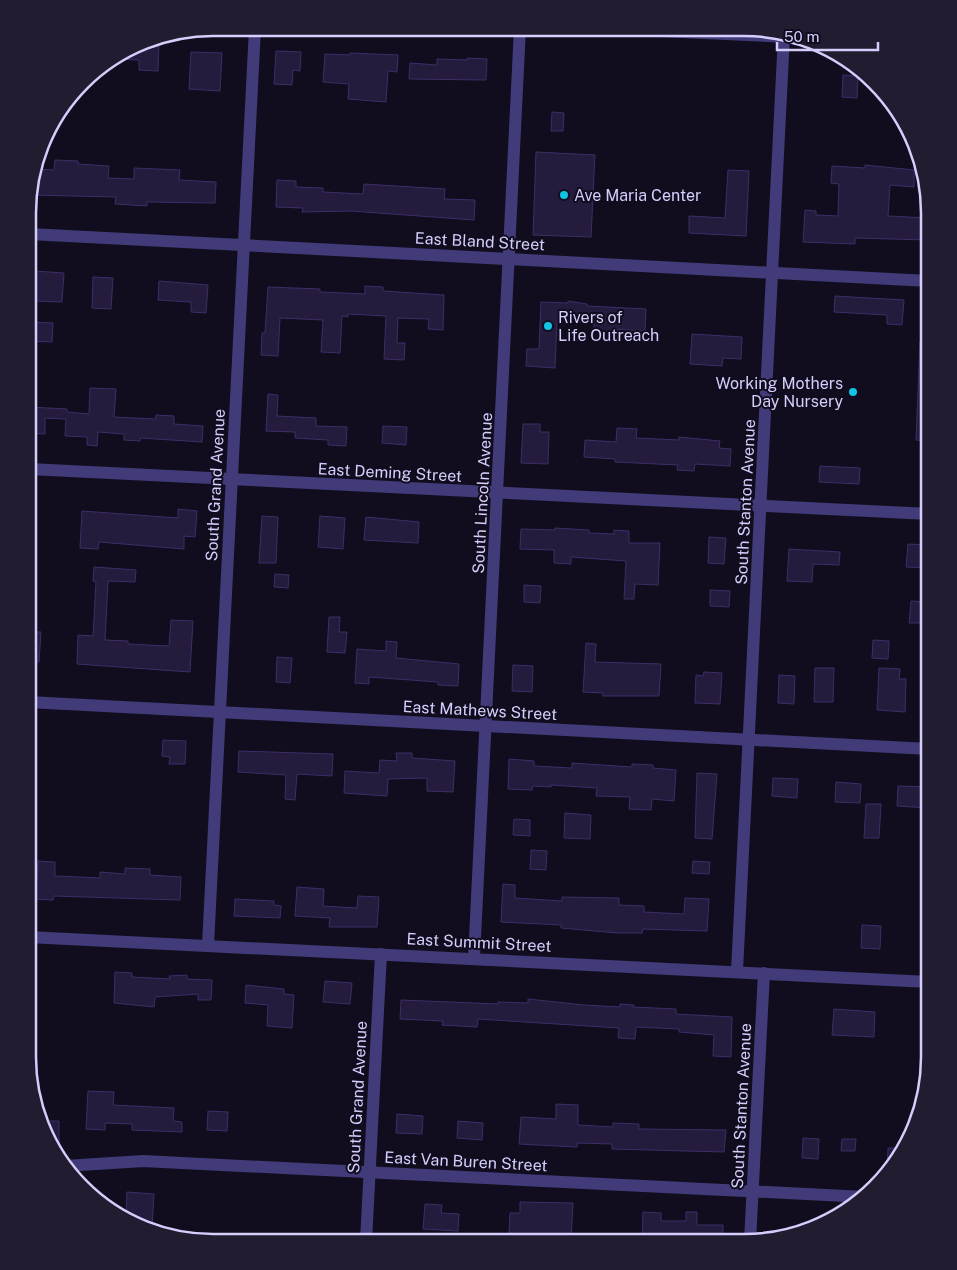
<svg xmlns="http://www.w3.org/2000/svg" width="957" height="1270" viewBox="0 0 957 1270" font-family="'Public Sans',sans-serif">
<rect width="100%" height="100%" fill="#110d1e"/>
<g fill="#241b3d" stroke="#3d2e68">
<polygon points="149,40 159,40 158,71 139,70 139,60 116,59"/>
<polygon points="276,51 301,52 300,71 293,70 292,85 274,84"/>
<polygon points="191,52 222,53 220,91 189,89"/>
<polygon points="350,53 398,55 397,72 388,71 386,102 348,99 349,84 323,82 325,54 350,55"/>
<polygon points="467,58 487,59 486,80 409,79 410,63 437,65 437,59 467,60"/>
<polygon points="843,75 858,76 857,98 842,97"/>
<polygon points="552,112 564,113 563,131 551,131"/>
<polygon points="536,152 595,155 591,237 533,235"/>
<polygon points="55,160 78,161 78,164 109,166 108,178 134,179 134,168 180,170 179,180 216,182 215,203 147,202 147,206 115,204 116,197 29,195 36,169 54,170"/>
<polygon points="865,165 914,170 914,187 890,185 888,216 929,218 929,240 855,238 855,244 803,242 805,210 816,211 816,215 838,216 839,184 831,183 832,166 865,168"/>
<polygon points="728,170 749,171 746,236 689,233 689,216 725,218"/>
<polygon points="277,180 296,181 296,187 323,188 323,192 363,194 364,184 445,189 444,199 475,200 474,220 351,211 302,212 303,208 276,207"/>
<polygon points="34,271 64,273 62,302 32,301"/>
<polygon points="93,277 113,278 111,309 92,308"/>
<polygon points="159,281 208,285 206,313 191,312 191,302 158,300"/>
<polygon points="365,286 383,287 383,291 444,295 443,330 428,329 429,319 398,318 397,343 405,343 404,360 384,359 386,316 348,314 348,317 342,316 340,353 321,352 323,320 280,318 278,356 261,355 262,333 265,333 268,287 320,289 320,292 365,294"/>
<polygon points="835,296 904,300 902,325 887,324 887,315 834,312"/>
<polygon points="568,301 587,304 587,306 646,309 645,331 612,329 612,332 594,331 594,324 557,319 555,368 526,366 527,349 539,349 541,302 568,303"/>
<polygon points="30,322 53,323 52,342 29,341"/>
<polygon points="692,334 742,337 741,359 723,358 722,366 690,364"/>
<polygon points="920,342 929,342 929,441 916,440"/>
<polygon points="90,388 116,389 114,417 155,419 156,415 174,416 174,424 203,426 202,442 140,438 140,441 124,440 124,434 98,432 97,446 87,445 87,437 65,436 66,419 45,418 45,434 29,433 29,407 67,409 67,412 89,414"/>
<polygon points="268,394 278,395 277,416 316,418 316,426 347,427 346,446 328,445 328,440 295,438 295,432 266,431"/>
<polygon points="523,424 540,424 540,432 549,432 548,464 521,463"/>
<polygon points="383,426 407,427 406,445 382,443"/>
<polygon points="617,428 637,429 636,438 679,440 679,437 720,441 719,448 731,449 730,466 695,464 694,471 677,470 678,465 615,462 615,459 584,457 585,440 616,442"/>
<polygon points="820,466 860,468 859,484 819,482"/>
<polygon points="178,509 197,511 195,537 184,536 184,549 99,542 98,549 80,548 82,511 178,518"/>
<polygon points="262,516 278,517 276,563 259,563"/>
<polygon points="320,516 345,518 343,549 318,547"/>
<polygon points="366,517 419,522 418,543 364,540"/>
<polygon points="555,528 589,530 589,533 614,534 614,530 629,531 629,543 660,543 658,585 635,584 634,599 624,599 626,561 571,557 571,564 554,563 554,550 520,549 521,529 555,530"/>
<polygon points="709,537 726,538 724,564 708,563"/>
<polygon points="908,544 929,545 929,568 906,567"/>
<polygon points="789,549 840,552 839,565 813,564 812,582 787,581"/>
<polygon points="94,567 136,570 135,582 108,581 105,640 128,641 128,644 169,646 171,620 193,621 190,672 77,664 78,635 93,636 96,582 93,581"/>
<polygon points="275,574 289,575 288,588 274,587"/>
<polygon points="524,585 541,586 540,603 524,602"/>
<polygon points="710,590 730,591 729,607 710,606"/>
<polygon points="911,601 926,602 925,623 909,623"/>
<polygon points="329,617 340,617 339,632 347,632 345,653 327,652"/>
<polygon points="28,632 41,632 39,662 28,661"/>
<polygon points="873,640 889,641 888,659 872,658"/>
<polygon points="386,641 397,642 396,658 459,664 458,686 438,685 438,682 369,677 369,684 355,683 357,649 386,651"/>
<polygon points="586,643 596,644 595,662 661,664 659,696 603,696 603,693 583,692"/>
<polygon points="277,657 292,658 290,683 276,682"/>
<polygon points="513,665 533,666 532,692 512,691"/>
<polygon points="815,668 834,668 833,702 814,702"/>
<polygon points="879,668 900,669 899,679 906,679 905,712 877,710"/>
<polygon points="704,672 722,673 720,704 695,703 696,675 703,676"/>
<polygon points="779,675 795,676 794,704 778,703"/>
<polygon points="163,740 186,741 185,764 169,764 170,757 162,756"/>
<polygon points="239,751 333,754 332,776 297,774 295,800 285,799 286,775 238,772"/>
<polygon points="396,753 412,753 412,758 455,761 453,792 427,791 427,778 388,779 387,796 344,793 345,771 379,773 380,760 397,761"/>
<polygon points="509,759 534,761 534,766 572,768 572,763 632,767 632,764 653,765 653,768 676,770 674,801 652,799 651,810 629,809 630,797 596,796 597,788 551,785 551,787 533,786 532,790 508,789"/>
<polygon points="697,773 717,774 712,839 695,838"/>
<polygon points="773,778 798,779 797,798 772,796"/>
<polygon points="836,782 861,784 860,803 835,802"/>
<polygon points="898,786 929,787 929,808 897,806"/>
<polygon points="866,804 881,804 879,838 864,838"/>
<polygon points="565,813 591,815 590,839 564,838"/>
<polygon points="514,819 530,820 530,836 513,835"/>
<polygon points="531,850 547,851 546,870 530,869"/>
<polygon points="38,861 55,862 55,876 100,878 100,872 125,874 125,868 150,869 150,875 181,877 180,900 54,896 53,900 36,899 37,896 28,895 28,880 37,881"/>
<polygon points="693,861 710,862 709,874 692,873"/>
<polygon points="503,884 515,885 515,898 562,901 562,897 619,898 619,905 644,906 644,912 684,914 685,898 709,899 707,931 643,929 642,933 617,933 561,928 561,925 501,922"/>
<polygon points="297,887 324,889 323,906 357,908 358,896 379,897 377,927 329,927 330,918 295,916"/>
<polygon points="235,899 274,901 274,905 281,906 280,918 234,916"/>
<polygon points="862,925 881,926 880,949 861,948"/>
<polygon points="115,972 132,973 132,977 170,979 169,976 187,975 187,979 212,980 211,1000 198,1000 198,994 155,997 154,1007 114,1003"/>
<polygon points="325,981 352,983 350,1004 323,1002"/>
<polygon points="246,985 284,989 284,994 294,995 292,1028 267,1026 268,1005 245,1003"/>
<polygon points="528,999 584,1005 620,1007 620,1004 634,1005 633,1007 676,1009 676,1014 732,1017 731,1057 713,1056 714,1035 679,1032 679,1029 636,1027 635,1039 618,1038 619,1028 478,1019 477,1027 442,1025 443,1021 400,1019 401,1000 498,1004 498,1002 528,1003"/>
<polygon points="834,1009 875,1012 874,1037 832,1035"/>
<polygon points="88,1091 114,1092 113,1105 174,1108 173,1121 182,1122 182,1132 132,1130 132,1124 105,1123 105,1130 86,1129"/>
<polygon points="556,1104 578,1105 578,1125 613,1127 613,1123 639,1124 639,1129 726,1130 724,1152 612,1149 612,1144 577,1143 577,1147 519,1144 521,1117 556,1119"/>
<polygon points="208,1111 228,1112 227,1131 207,1130"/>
<polygon points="397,1114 423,1116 422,1134 396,1133"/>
<polygon points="42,1121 59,1121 59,1145 50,1144"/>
<polygon points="458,1121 483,1123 482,1140 457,1138"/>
<polygon points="803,1138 819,1139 818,1159 802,1158"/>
<polygon points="842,1139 856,1139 855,1151 841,1151"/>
<polygon points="888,1148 904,1148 898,1160 887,1173"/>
<polygon points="127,1192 154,1194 152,1227 126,1217"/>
<polygon points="520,1202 573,1203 571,1242 521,1240 521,1234 509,1233 510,1213 520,1213"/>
<polygon points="425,1204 442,1205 441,1213 459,1214 458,1231 423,1229"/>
<polygon points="643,1212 661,1213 661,1221 686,1221 686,1212 697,1212 697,1225 723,1225 723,1241 660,1240 660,1242 642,1242"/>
</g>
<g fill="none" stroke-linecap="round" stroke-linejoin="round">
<g stroke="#413c79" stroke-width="12">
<polyline points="616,29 789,37"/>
<polyline points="29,469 929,514"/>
<polyline points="28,702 929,749"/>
<polyline points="208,945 255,28"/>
<polyline points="474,958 520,28"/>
<polyline points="737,971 784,35"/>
<polyline points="65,1166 143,1161 865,1197"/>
<polyline points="366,1241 381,954"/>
<polyline points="750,1241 764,973"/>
</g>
<g stroke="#413c79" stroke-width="12">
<polyline points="29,234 929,281"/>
<polyline points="28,937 929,982"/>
</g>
</g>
<g fill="#10c4e5" stroke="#110d1e" stroke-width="2">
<circle cx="564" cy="195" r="5"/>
<circle cx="548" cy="326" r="5"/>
<circle cx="853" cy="392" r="5"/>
</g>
<g text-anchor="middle" stroke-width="4" stroke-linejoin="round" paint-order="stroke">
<g font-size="16" fill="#d5cdfc" stroke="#110d1e" text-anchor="start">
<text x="574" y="201">Ave Maria Center</text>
<text x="558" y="323">Rivers of<tspan x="558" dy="18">Life Outreach</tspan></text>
<text x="843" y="389" text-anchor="end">Working Mothers<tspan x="843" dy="18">Day Nursery</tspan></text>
</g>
<g font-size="16" fill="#d5cdfc" stroke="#110d1e">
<text transform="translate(480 241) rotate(3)" y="6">East Bland Street</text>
<text transform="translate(390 472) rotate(3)" y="6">East Deming Street</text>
<text transform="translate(215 485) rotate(-87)" y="6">South Grand Avenue</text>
<text transform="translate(482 493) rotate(-87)" y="6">South Lincoln Avenue</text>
<text transform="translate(745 502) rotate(-87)" y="6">South Stanton Avenue</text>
<text transform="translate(480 710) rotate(3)" y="6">East Mathews Street</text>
<text transform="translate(479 942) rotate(3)" y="6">East Summit Street</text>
<text transform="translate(357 1097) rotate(-87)" y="6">South Grand Avenue</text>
<text transform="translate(741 1106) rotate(-87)" y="6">South Stanton Avenue</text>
<text transform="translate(466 1161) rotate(3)" y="6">East Van Buren Street</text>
</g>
</g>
<path d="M0 0H957V1270H0ZM213 36H744A177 177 0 0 1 921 213V1057A177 177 0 0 1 744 1234H213A177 177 0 0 1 36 1057V213A177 177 0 0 1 213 36Z" fill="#211c30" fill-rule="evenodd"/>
<path fill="none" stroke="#d5cdfc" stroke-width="2.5" d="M213 36H744A177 177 0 0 1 921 213V1057A177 177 0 0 1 744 1234H213A177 177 0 0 1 36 1057V213A177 177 0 0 1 213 36Z"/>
<path d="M777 42v8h101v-8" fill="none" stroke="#d5cdfc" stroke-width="2.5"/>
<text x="784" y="42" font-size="15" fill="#d5cdfc" stroke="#110d1e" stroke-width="4" paint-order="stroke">50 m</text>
</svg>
